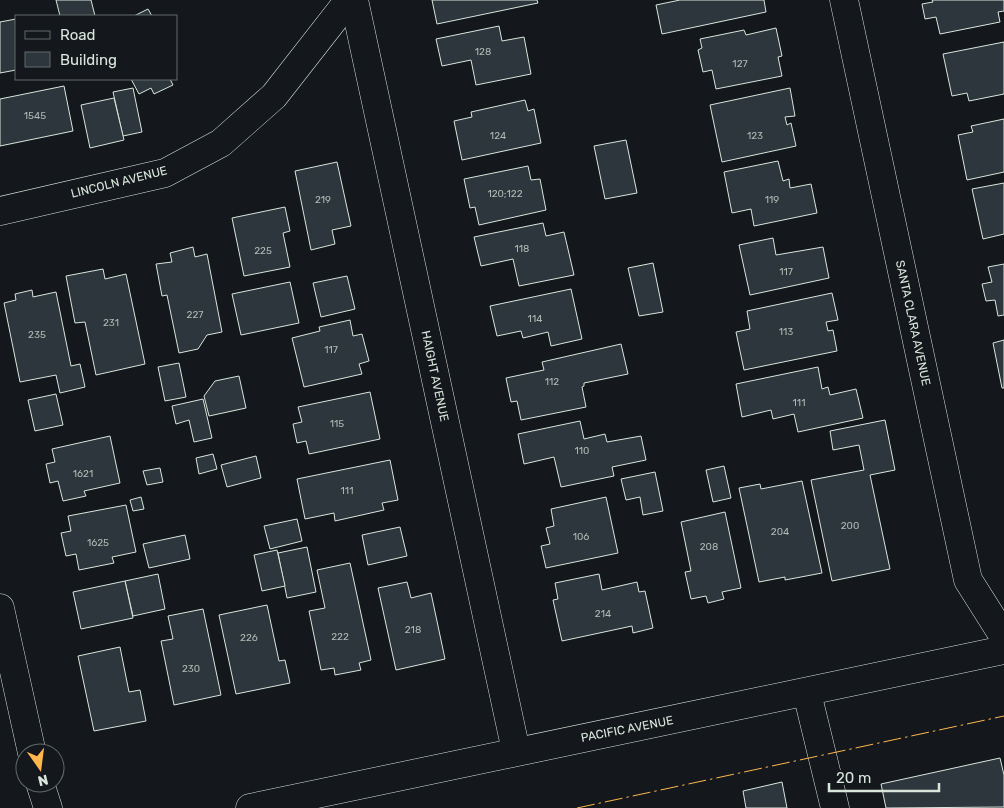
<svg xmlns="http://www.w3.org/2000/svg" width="1004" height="808" viewBox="0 0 1004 808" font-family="Rubik,sans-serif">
<rect width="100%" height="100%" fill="#14181c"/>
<g fill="#2c363c" stroke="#d8e6dc">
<polygon points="56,0 91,0 95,16 60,16"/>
<polygon points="432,0 537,0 538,3 437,24"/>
<polygon points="680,0 764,0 766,12 662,34 656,5"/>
<polygon points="932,0 1004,0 1004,11 998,12 1000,22 940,34 936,17 925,19 922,4 933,2"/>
<polygon points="148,9 152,16 134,16"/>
<polygon points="16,19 16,70 0,73 0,22"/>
<polygon points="499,26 502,41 524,37 531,74 476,85 471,60 442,66 436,39"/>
<polygon points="776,28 782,56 778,57 782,76 716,89 712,70 703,72 698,50 702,48 700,39 744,30 746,35"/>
<polygon points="1004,42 1004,94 969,101 967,93 952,96 943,54"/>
<polygon points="131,79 170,79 173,85 154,94 151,88 139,94"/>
<polygon points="64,86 73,131 0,146 0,99"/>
<polygon points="133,88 142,132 123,136 113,92"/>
<polygon points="790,88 795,116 785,117 787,125 791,123 796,146 722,162 710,105"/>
<polygon points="114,98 124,140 90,148 81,105"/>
<polygon points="525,100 528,111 534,109 541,143 462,160 454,121 472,117 471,112"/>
<polygon points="1004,119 1004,172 967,180 958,135 973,132 971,126"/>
<polygon points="626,140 637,193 605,199 594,146"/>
<polygon points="778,161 783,181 789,179 790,188 811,184 817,213 754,226 751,209 732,213 724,172"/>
<polygon points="337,162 351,226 332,230 335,244 311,250 295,171"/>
<polygon points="528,166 531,180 540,179 546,210 479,225 475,207 470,208 464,179"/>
<polygon points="1004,183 1004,234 983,239 972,189"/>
<polygon points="285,207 290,231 283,233 290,267 244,276 232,218"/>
<polygon points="543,223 546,236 564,232 574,275 519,286 513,259 481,266 474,237"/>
<polygon points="773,238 776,255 823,247 829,278 750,295 739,245"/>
<polygon points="193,247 195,257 207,254 222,332 207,335 198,349 179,353 167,295 162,296 156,264 172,262 170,253"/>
<polygon points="653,263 663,312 639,316 628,268"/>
<polygon points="1004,264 1004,315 998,316 995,300 986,301 982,284 992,282 988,267"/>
<polygon points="103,269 105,279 126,274 145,364 96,375 85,322 75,323 66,276"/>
<polygon points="347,276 355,309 321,317 313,283"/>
<polygon points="290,282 299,323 241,335 232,294"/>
<polygon points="571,289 582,339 551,346 548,332 523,338 521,331 497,336 490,306"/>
<polygon points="32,290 33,297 56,292 71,366 80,364 85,387 60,393 56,375 20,382 4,303 16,300 15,294"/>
<polygon points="832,293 838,320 826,322 828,331 833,330 837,351 744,370 736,332 750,329 747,311"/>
<polygon points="350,320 353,336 362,334 369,361 359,364 362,374 304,387 292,338 320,331 319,327"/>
<polygon points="1004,340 1004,388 1002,388 993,343"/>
<polygon points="621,344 628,374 584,383 584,386 582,387 586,407 521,420 517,401 511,402 506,378 544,370 542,362"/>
<polygon points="179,363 186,397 165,401 158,367"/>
<polygon points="818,367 822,389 828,387 830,395 856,389 863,418 798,432 794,414 773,419 771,410 742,417 736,384"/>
<polygon points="239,376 246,408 209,416 204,396 215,381"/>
<polygon points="370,392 380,439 309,454 306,441 297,443 293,424 302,422 298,407"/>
<polygon points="56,394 63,425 35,431 28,400"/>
<polygon points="203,399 212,438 194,442 189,420 176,424 172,406"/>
<polygon points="885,420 895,470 870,475 890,569 832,581 811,480 864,470 859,445 833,450 830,431"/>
<polygon points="580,421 584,439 605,434 607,442 641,436 646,460 612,467 614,476 561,487 554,457 524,464 518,434"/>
<polygon points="110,436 120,483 84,491 86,496 63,501 58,481 50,483 46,464 55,462 52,449"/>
<polygon points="213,454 217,469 199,474 196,458"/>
<polygon points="256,456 261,478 227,487 221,465"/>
<polygon points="390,460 398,500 382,503 384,510 335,521 334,513 305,519 297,479"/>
<polygon points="724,466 731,498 713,502 706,470"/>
<polygon points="160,468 163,482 147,485 143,471"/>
<polygon points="655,472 663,511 643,515 640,497 626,500 621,479"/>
<polygon points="802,481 822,573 785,580 785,577 759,582 739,488 760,484 761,489"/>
<polygon points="141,497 144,509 133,511 130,500"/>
<polygon points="606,497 618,553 546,568 541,546 550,544 546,528 554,526 551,509"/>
<polygon points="126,505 136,552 112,557 114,563 79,570 76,554 66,556 61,533 71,531 68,516"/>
<polygon points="725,512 741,588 722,592 724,599 708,603 706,596 691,599 685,572 691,571 681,522"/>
<polygon points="297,519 302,541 270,549 264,526"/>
<polygon points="400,527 407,556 368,565 362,535"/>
<polygon points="185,535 190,559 149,568 143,544"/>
<polygon points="307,547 316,592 287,598 278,553"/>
<polygon points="277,550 285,586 262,591 254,555"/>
<polygon points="350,563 371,660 359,663 361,670 335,675 334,668 321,670 309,611 325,608 317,570"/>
<polygon points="158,574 165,609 133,616 125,581"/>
<polygon points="599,574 602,590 637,582 639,592 645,591 653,628 633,633 632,626 562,641 553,600 558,599 555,583"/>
<polygon points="125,581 133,618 81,629 73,592"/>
<polygon points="407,582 411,598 431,593 445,659 396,670 378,588"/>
<polygon points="267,605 279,661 285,660 290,683 236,694 219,615"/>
<polygon points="203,609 221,695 174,705 161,641 173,639 168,616"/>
<polygon points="120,647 129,692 140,690 146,721 94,731 78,656"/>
<polygon points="1000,758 1004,775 1004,807 886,808 881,784"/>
<polygon points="782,782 787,808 746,808 743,791"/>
</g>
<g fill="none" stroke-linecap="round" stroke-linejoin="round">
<defs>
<g id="minor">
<polyline points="354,0 516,751"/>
<polyline points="844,0 968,580 1004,637"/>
<polyline points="0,211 165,173 221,143 274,96 349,0"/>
<polyline points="0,608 32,753"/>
<polyline points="807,693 835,808"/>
<polyline points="40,783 48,808"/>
<polyline points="250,808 1004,650"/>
</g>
</defs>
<use href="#minor" stroke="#d8e6dc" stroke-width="29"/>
<use href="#minor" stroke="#14181c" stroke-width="28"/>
<polyline stroke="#ffb74d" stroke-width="1" stroke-dasharray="18 4 2.5 4" stroke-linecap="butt" points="577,808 1004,716"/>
</g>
<g text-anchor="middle" stroke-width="4" stroke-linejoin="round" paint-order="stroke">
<g font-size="10" fill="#adbab4">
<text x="483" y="55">128</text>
<text x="740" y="67">127</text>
<text x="35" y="119">1545</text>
<text x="498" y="139">124</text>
<text x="755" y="139">123</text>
<text x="505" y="197">120;122</text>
<text x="323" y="203">219</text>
<text x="772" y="203">119</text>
<text x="522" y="252">118</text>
<text x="263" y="254">225</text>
<text x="786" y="275">117</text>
<text x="195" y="318">227</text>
<text x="535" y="322">114</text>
<text x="111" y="326">231</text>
<text x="786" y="335">113</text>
<text x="37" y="338">235</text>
<text x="331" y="353">117</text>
<text x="552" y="385">112</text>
<text x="799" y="406">111</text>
<text x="337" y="427">115</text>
<text x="582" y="454">110</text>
<text x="83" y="477">1621</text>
<text x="347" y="494">111</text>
<text x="850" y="529">200</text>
<text x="780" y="535">204</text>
<text x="581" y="540">106</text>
<text x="98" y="546">1625</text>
<text x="709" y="550">208</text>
<text x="603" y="617">214</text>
<text x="413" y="633">218</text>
<text x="340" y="640">222</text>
<text x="249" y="641">226</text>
<text x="191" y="672">230</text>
</g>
<g font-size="12" fill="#d8e6dc" stroke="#14181c">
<text transform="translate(119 182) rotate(-14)" y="4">LINCOLN AVENUE</text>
<text transform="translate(913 323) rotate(78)" y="4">SANTA CLARA AVENUE</text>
<text transform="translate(435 376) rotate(78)" y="4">HAIGHT AVENUE</text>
<text transform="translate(627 729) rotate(-11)" y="4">PACIFIC AVENUE</text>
</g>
</g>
<rect x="15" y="15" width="162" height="65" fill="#14181c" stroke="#626a69"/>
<rect x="25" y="31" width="25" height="8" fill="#14181c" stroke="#626a69"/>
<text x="60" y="40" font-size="15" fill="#d8e6dc">Road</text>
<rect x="25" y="52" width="25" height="15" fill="#2c363c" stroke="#626a69"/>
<text x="60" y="65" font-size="15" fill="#d8e6dc">Building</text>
<g transform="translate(40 768) rotate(166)"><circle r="24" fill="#14181c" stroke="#626a69"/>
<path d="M0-4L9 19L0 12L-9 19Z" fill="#ffb74d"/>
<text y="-8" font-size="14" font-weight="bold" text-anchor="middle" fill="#d8e6dc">N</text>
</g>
<path d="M829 783v8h110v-8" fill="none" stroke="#d8e6dc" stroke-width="2.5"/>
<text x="836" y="783" font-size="15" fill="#d8e6dc" stroke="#14181c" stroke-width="4" paint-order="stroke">20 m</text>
</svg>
